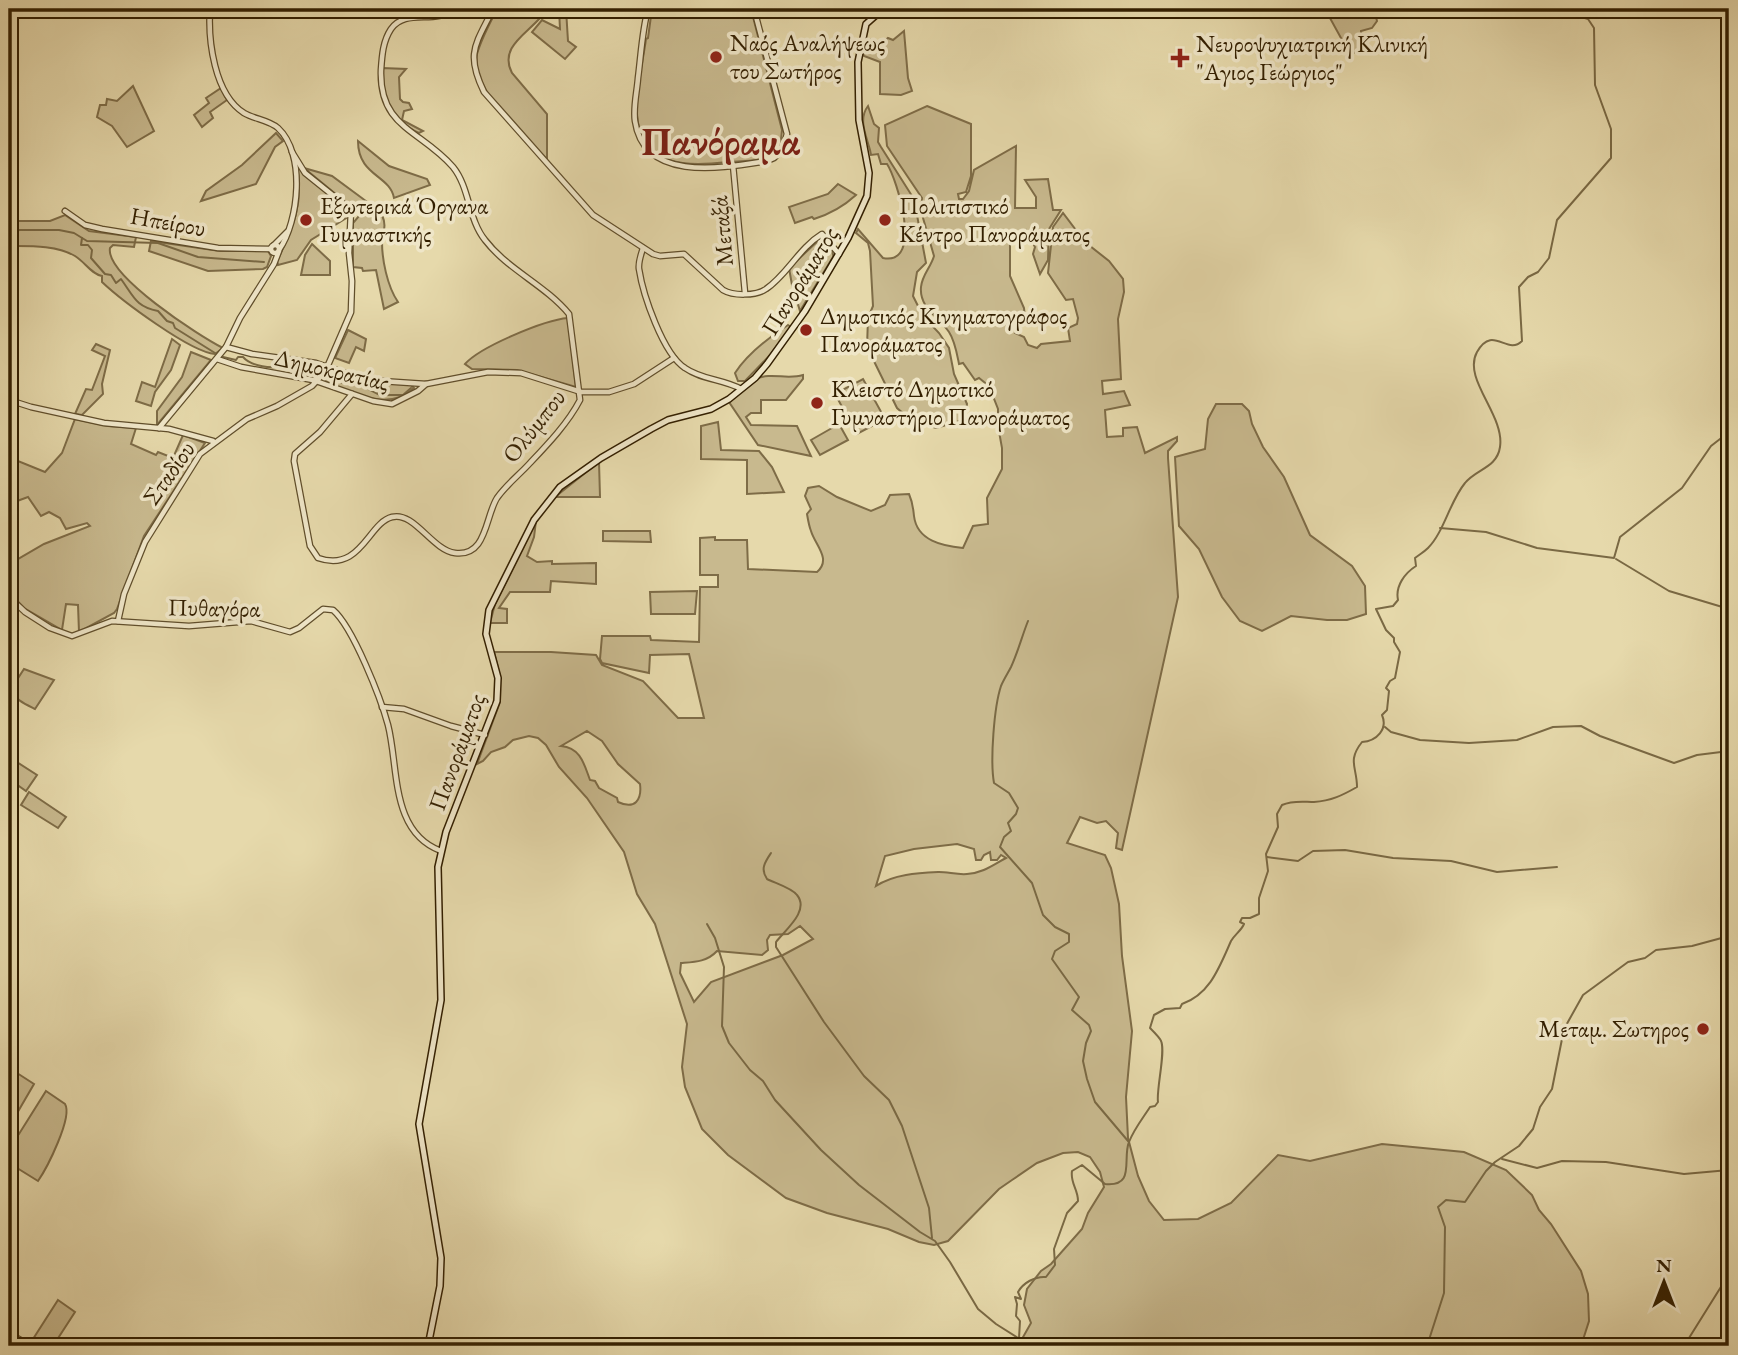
<svg xmlns="http://www.w3.org/2000/svg" width="1738" height="1355" viewBox="0 0 1738 1355" font-family="'EB Garamond',serif">
<rect width="100%" height="100%" fill="#e6d9ab"/>
<filter id="stains"><feTurbulence type="fractalNoise" baseFrequency=".00286" numOctaves="4"/><feColorMatrix values="0 0 0 0 .2 0 0 0 0 .09 0 0 0 0 .02 0 0 0 .5 -.17"/></filter>
<radialGradient id="worn" r=".72"><stop offset=".6" stop-color="#630" stop-opacity="0"/><stop offset="1" stop-color="#630" stop-opacity=".3"/></radialGradient>
<g fill="#c8b98e" stroke="#7e6c47" stroke-width="2" fill-rule="evenodd">
<path d="M497 9H539L537 16 540 18C525 35 499 48 512 73L547 114V160C525 136 470 90 477 54 481 39 490 23 497 9Z"/>
<polygon points="559,9 566,9 568,41 576,47 565,59 532,32 542,20 560,29"/>
<path d="M651 9H751L782 130 780 149 773 157C759 161 744 161 729 162 689 166 641 169 637 115 635 90 643 63 646 39L648 38 651 16 648 12Z"/>
<polygon points="1325,9 1374,9 1377,21 1372,28 1361,31 1362,48 1352,54 1347,49"/>
<polygon points="904,31 908,78 912,91 901,95 880,94 880,62 864,56 862,52 865,38 882,43 888,38 893,40"/>
<path d="M382 68 406 69 399 77 400 99 403 102 409 103 412 109 404 111 402 120 423 131 419 133C407 128 391 115 385 102 381 93 383 78 382 68Z"/>
<polygon points="133,86 154,131 127,147 112,126 97,117 100,105 106,105 107,99 117,101"/>
<polygon points="221,88 227,100 210,112 213,118 202,127 194,115 209,103 206,98"/>
<path d="M868 106 874 124 879 128 878 142 881 147 914 199 926 263 917 272 913 296 923 316 939 333 949 348 954 374 967 404 965 417 957 422 936 428 911 420 897 408 867 347 868 318 873 306 870 251 868 243 856 233 858 229 883 258C924 266 897 179 887 164H881L878 154 871 155 870 150C866 135 858 119 868 106Z"/>
<path d="M927 106 971 124V176L966 192 958 194 959 199H963L969 191 974 170 1016 146 1015 208H1036V197L1025 180 1048 179 1053 210H1061L1049 229 1048 260 1040 274 1033 254 1035 247 1026 230 1010 239V276L1024 308 1025 318 1019 316 1015 333 1024 337 1028 345 1037 348 1041 344 1070 341 1068 328 1077 324 1078 318 1073 299 1066 300 1048 273 1053 227 1063 213 1085 242 1109 261 1123 279 1124 292 1118 319 1121 379 1102 381 1103 394 1124 391 1130 405 1105 410 1107 437 1123 436V428L1137 427 1145 453 1177 437V441L1168 451V458L1178 597 1122 850 1116 848 1118 833 1106 821 1097 823 1080 817 1067 843 1105 855 1111 868 1119 904 1122 956 1132 1031 1126 1097 1128 1138 1138 1176 1149 1201 1164 1220 1198 1219 1231 1203 1278 1155 1310 1161 1382 1144 1464 1152 1506 1170 1532 1195 1539 1210 1551 1224 1581 1271 1588 1294 1589 1321 1581 1346H1018L1031 1323 1024 1305 1027 1289 1041 1271 1051 1264 1082 1229 1088 1213 1104 1187 1100 1172 1090 1157 1078 1152 1063 1153 1037 1163 1012 1180 999 1189 948 1241 934 1245 919 1242 888 1229 827 1213 786 1198 728 1155 702 1129 685 1087 682 1067 687 1024 655 924 637 894 624 852 587 798 559 767 546 745 538 738 529 736 513 740 505 747 491 752 483 761 477 764 500 702V676L494 652H551L596 655 602 665 643 681 678 718H704L689 654 650 655 649 673 602 663 600 659 602 636H650L651 640 699 642 700 587H718V575H700V538L715 537V540H747L748 569 817 572C832 559 815 545 811 531 809 526 808 520 807 514L811 509 805 496 808 488 819 486 837 497 871 511 885 505 890 495 909 494C913 503 913 508 914 516 917 541 943 546 963 548L973 526 988 524 987 498 1002 469V448L998 426V409L989 386 979 378 975 380 963 363 959 364C957 354 955 341 949 332 939 317 919 308 921 287 922 275 931 267 934 256L921 211 922 198 887 146 885 125ZM587 731 602 741 618 764 640 784C642 800 635 810 618 802L617 798 599 788 595 781 590 780C584 764 581 748 561 746ZM957 844 974 849 976 860H981L984 855 990 852 991 860H997L1001 855 1006 858C993 865 983 873 967 874 958 875 948 872 939 872 918 873 894 874 876 886L885 856 914 849ZM800 926 813 939 783 955 711 982 694 1002 680 973 681 963C694 962 707 962 717 951L762 955 768 950 767 940 770 935 788 934Z"/>
<polygon points="276,133 283,141 275,147 256,184 201,201 206,191 242,165"/>
<path d="M358 141 389 166 427 179 430 185 394 198C390 175 358 176 358 141Z"/>
<path d="M296 164 304 174 348 211V217L311 240 297 260 278 265 277 261C293 229 305 201 296 164Z"/>
<polygon points="304,168 332,176 370,204 371,207 361,210 354,209"/>
<path d="M838 184 856 195C844 206 830 214 814 219L812 217 795 223 789 207 828 194Z"/>
<path d="M376 212 382 215C387 226 383 232 382 242 382 259 387 286 398 302L384 309 376 270 363 271 362 268 353 267V223L359 216Z"/>
<path d="M65 215 89 231 136 237 134 247 113 245 110 248C105 275 199 336 223 348L215 354C190 352 121 300 102 282V276C91 274 85 262 75 256 57 245 30 246 9 246V221H50Z"/>
<path d="M820 239C827 240 834 250 833 257L800 311 792 285 789 268Z"/>
<polygon points="151,241 220,251 268,251 271,256 267,267 263,269 208,271 149,251"/>
<polygon points="312,244 330,261 330,275 301,275 305,255"/>
<path d="M568 318 576 387 517 370 472 369 465 364C480 347 544 320 568 318Z"/>
<path d="M788 325 791 327 770 355 745 381H738L735 373C748 353 768 338 788 325Z"/>
<polygon points="348,330 366,339 364,351 356,347 349,363 335,358"/>
<polygon points="172,339 180,345 171,370 155,392 151,406 136,401 142,382 155,387"/>
<polygon points="96,344 110,350 102,384 103,394 82,415 75,414 86,389 92,390 105,356 92,350"/>
<polygon points="191,352 211,360 157,425 157,411 182,377"/>
<path d="M330 370 365 381 410 384 414 388C388 413 352 392 324 381L323 378Z"/>
<path d="M803 375V379L786 400H761V413H751L746 417 751 425 797 426 811 456 758 445 729 402C738 396 747 384 756 379 771 372 787 380 803 375Z"/>
<polygon points="863,379 885,419 857,434 835,394"/>
<polygon points="1216,404 1242,404 1249,411 1252,424 1263,447 1284,477 1310,535 1352,566 1365,586 1366,614 1347,620 1327,620 1291,616 1262,631 1240,621 1222,597 1199,549 1179,526 1175,457 1205,449 1208,419"/>
<polygon points="75,419 108,426 136,428 131,444 156,455 158,452 173,458 183,435 205,443 144,536 117,609 114,613 79,632 78,605 66,604 62,630 24,608 9,592 9,564 11,563 44,544 90,526 87,523 66,529 60,518 49,512 41,516 28,497 9,504 9,456 15,454 12,464 15,466 18,461 45,472 62,453"/>
<polygon points="718,422 721,450 759,451 772,467 784,492 747,494 747,460 701,459 701,426"/>
<polygon points="839,424 848,440 820,455 811,440"/>
<polygon points="599,462 600,497 555,497"/>
<polygon points="536,521 534,537 527,556 537,562 552,561 552,564 596,563 596,584 551,581 550,592 510,592 499,608 507,609 507,623 490,623 495,604"/>
<polygon points="603,531 650,531 651,542 603,541"/>
<polygon points="697,591 695,614 651,614 650,592"/>
<path d="M24 669 54 680 35 709C27 705 13 699 11 689Z"/>
<polygon points="9,757 37,775 26,791 9,779"/>
<polygon points="29,792 66,817 58,828 21,805"/>
<polygon points="17,1073 34,1084 9,1127 9,1086"/>
<path d="M46 1091 65 1104C73 1117 47 1168 38 1181L9 1163V1128L19 1134Z"/>
<polygon points="58,1300 75,1312 53,1346 41,1346 33,1339"/>
</g>
<g fill="none" stroke-linecap="round" stroke-linejoin="round">
<g stroke="#7a6944" stroke-width="2">
<polyline points="9,233 12,239 19,230 59,230 74,233 87,241 158,243 198,257 264,262"/>
<path d="M82 238 81 245H88L92 250 91 258 105 274 111 275 116 283 121 279C134 297 136 307 158 311L167 321 173 323 175 328 215 353"/>
<path d="M223 357 236 360 238 357H243C257 373 294 365 314 370"/>
<polyline points="329,378 343,383 357,383 380,395 403,395 411,388"/>
<polyline points="1440,528 1486,532 1537,548 1614,558 1620,537 1682,488 1711,446 1729,432"/>
<polyline points="1616,559 1669,591 1729,609"/>
<path d="M1028 621C1022 636 1018 652 1011 667 1008 673 1004 679 1001 686 994 707 990 761 994 783L1009 793 1018 808 1016 814 1008 823 1011 831 1004 837 1000 847 1032 883 1043 915 1055 927 1069 934V942L1055 951 1052 959 1079 997 1072 1010 1089 1025 1091 1031 1086 1043 1083 1061 1087 1079 1095 1102 1128 1141"/>
<polyline points="1385,727 1391,732 1420,740 1469,743 1517,740 1553,727 1581,726 1600,736 1674,763 1697,755 1729,751"/>
<path d="M771 853C765 862 760 869 767 879 775 883 792 888 797 895 810 911 785 930 776 942V947L824 1022 864 1076 889 1100 902 1126 929 1208 932 1238"/>
<polyline points="1267,857 1298,861 1313,851 1345,850 1393,858 1451,861 1497,872 1557,867"/>
<polyline points="707,924 715,938 724,967 722,1026 729,1043 750,1070 763,1081 775,1100 821,1150 859,1185 920,1232 935,1241 950,1262 978,1309 996,1324 1018,1338"/>
<polyline points="1502,1159 1537,1168 1562,1161 1606,1162 1684,1174 1729,1170"/>
<path d="M1029 1346 1019 1338 1020 1321 1016 1316 1017 1304 1015 1297 1021 1299 1018 1292C1023 1283 1035 1276 1046 1277L1055 1265 1054 1249 1067 1213 1078 1201C1078 1189 1070 1183 1072 1171L1082 1165 1105 1184C1136 1187 1122 1159 1129 1142 1134 1129 1143 1118 1150 1107L1155 1106 1158 1102C1156 1090 1166 1051 1161 1041 1160 1038 1153 1031 1150 1028L1154 1015 1165 1009 1180 1008 1182 1004C1210 994 1219 968 1231 941 1235 934 1241 931 1244 924L1240 922 1242 918H1250L1259 914V898L1268 871 1266 854 1278 827 1277 814 1282 805C1293 800 1304 802 1314 802 1331 801 1343 795 1357 787 1357 767 1347 761 1362 742 1377 741 1388 729 1382 715L1387 710 1389 691 1386 688 1390 681 1395 678 1400 652 1394 642V638L1386 630 1376 609 1393 606 1398 600C1395 586 1405 573 1416 566L1415 558C1420 554 1424 552 1428 548 1444 532 1450 501 1465 483 1476 469 1497 468 1500 447 1505 415 1462 379 1477 352 1493 324 1507 356 1522 341L1519 287 1528 277 1538 272 1549 258 1557 220 1611 158V129L1595 85 1594 28 1588 19 1556 9"/>
<polyline points="1427,1346 1444,1293 1445,1227 1438,1207 1446,1200 1465,1202 1486,1171 1495,1162 1519,1146 1533,1129 1540,1107 1552,1089 1564,1029 1583,995 1628,962 1645,958 1656,950 1692,946 1729,936"/>
<polyline points="1684,1346 1729,1274"/>
</g>
<defs>
<g id="tertiary">
<path d="M210 9C208 40 214 94 244 113 254 119 269 120 278 128 306 154 299 221 279 250"/>
<path d="M493 9C476 44 465 53 484 92L593 215 653 254 660 256 684 254 723 290C733 296 756 296 766 289 787 275 799 248 822 234L839 254"/>
<path d="M648 9C642 31 641 55 638 78 637 92 633 107 635 121 644 183 723 168 767 161L774 158 782 150 787 134 754 9"/>
<polyline points="733,165 745,293"/>
<polyline points="65,211 85,225 102,229 218,248 271,249"/>
<circle cx="275" cy="249" r="4"/>
<polyline points="274,245 287,232"/>
<path d="M643 248C641 255 638 262 639 269 643 295 663 354 685 368 702 380 723 379 741 389"/>
<polyline points="226,347 252,354 316,363 366,380 426,384"/>
<polyline points="217,359 241,367 313,380 373,401 392,404 418,391 426,384 488,372 521,373 581,392 609,392 634,384 674,358"/>
<polyline points="314,382 326,367"/>
<path d="M352 394 320 432 295 454 294 461 310 546 318 558C361 573 368 523 392 517 414 511 432 550 455 553 487 557 485 517 497 498 506 485 519 475 530 463 548 444 568 423 580 400L569 314C545 285 508 270 485 240 468 219 470 188 453 167 421 130 379 128 381 70 382 55 383 41 391 29 406 8 435 25 454 9"/>
<polyline points="9,400 31,407 104,423 169,429 213,441"/>
<polyline points="159,428 226,347 240,318 274,264 279,251"/>
<path d="M9 597 25 612 50 628 72 636 112 621 189 626 251 621 290 632 299 628 323 609 333 610C353 627 381 699 388 725 399 768 390 832 441 851"/>
<polyline points="118,621 124,594 145,542 200,454 247,419 277,406 312,386 325,372 351,312 352,281 349,253 351,210 305,173 292,152"/>
<polyline points="382,707 404,709 451,726 485,735"/>
<polyline points="9,1329 17,1338 31,1346"/>
</g>
<polyline id="secondary" points="428,1346 440,1286 441,1258 419,1124 441,1000 438,867 446,832 497,701 498,678 486,634 489,610 534,520 560,487 601,458 651,429 668,420 711,409 729,399 755,378 767,364 805,311 848,238 867,196 869,173 859,120 858,62 866,24 883,9"/>
</defs>
<use href="#tertiary" stroke="#604e2b" stroke-width="7"/>
<use href="#secondary" stroke="#331f00" stroke-width="8"/>
<use href="#tertiary" stroke="#efe6c8" stroke-width="4.5"/>
<use href="#secondary" stroke="#efe6c8" stroke-width="5"/>
</g>
<g fill="#8f2418" stroke="#efe6c8" stroke-width="2.5">
<circle cx="716" cy="57" r="7"/>
<path d="M1176.5 47.5h7v7h7v7h-7v7h-7v-7h-7v-7h7z"/>
<circle cx="306" cy="220" r="7"/>
<circle cx="885" cy="220" r="7"/>
<circle cx="806" cy="330" r="7"/>
<circle cx="817" cy="403" r="7"/>
<circle cx="1703" cy="1029" r="7"/>
</g>
<g text-anchor="middle" stroke-width="7" stroke-linejoin="round" paint-order="stroke">
<g font-size="24" fill="#331f00" stroke="#efe6c8" text-anchor="start">
<text x="730" y="51">Ναός Αναλήψεως<tspan x="730" dy="28">του Σωτήρος</tspan></text>
<text x="1196" y="52">Νευροψυχιατρική Κλινική<tspan x="1196" dy="28">"Αγιος Γεώργιος"</tspan></text>
<text x="320" y="214">Εξωτερικά Όργανα<tspan x="320" dy="28">Γυμναστικής</tspan></text>
<text x="899" y="214">Πολιτιστικό<tspan x="899" dy="28">Κέντρο Πανοράματος</tspan></text>
<text x="820" y="324">Δημοτικός Κινηματογράφος<tspan x="820" dy="28">Πανοράματος</tspan></text>
<text x="831" y="397">Κλειστό Δημοτικό<tspan x="831" dy="28">Γυμναστήριο Πανοράματος</tspan></text>
<text x="1689" y="1037" text-anchor="end">Μεταμ. Σωτηρος</text>
</g>
<g font-size="24" fill="#331f00" stroke="#efe6c8">
<text transform="translate(168 222) rotate(10)" y="8">Ηπείρου</text>
<text transform="translate(722 231) rotate(-95)" y="8">Μεταξά</text>
<text transform="translate(800 281) rotate(-58)" y="8">Πανοράματος</text>
<text transform="translate(332 370) rotate(13)" y="8">Δημοκρατίας</text>
<text transform="translate(534 426) rotate(-52)" y="8">Ολύμπου</text>
<text transform="translate(169 473) rotate(-55)" y="8">Σταδίου</text>
<text transform="translate(214 608) rotate(1)" y="8">Πυθαγόρα</text>
<text transform="translate(457 752) rotate(-70)" y="8">Πανοράματος</text>
</g>
<g font-size="38" font-weight="bold" fill="#7a1f14" stroke="#efe6c8">
<text x="721" y="154">Πανόραμα</text>
</g>
</g>
<rect width="1738" height="1355" fill="none" stroke="#e6d9ab" stroke-width="35"/>
<rect x="10" y="10" width="1717" height="1334" fill="none" stroke="#331f00" stroke-width="3.5"/>
<rect x="18" y="18" width="1703" height="1320" fill="none" stroke="#331f00" stroke-width="2"/>
<g transform="translate(1664 1282)" stroke="#efe6c8" stroke-width="5" paint-order="stroke">
<path d="M0-5L12 26L0 18L-12 26Z" fill="#331f00"/>
<text y="-10" font-size="19" font-weight="bold" text-anchor="middle" fill="#331f00">N</text>
</g>
<rect width="100%" height="100%" filter="url(#stains)"/>
<rect width="100%" height="100%" fill="url(#worn)"/>
</svg>
